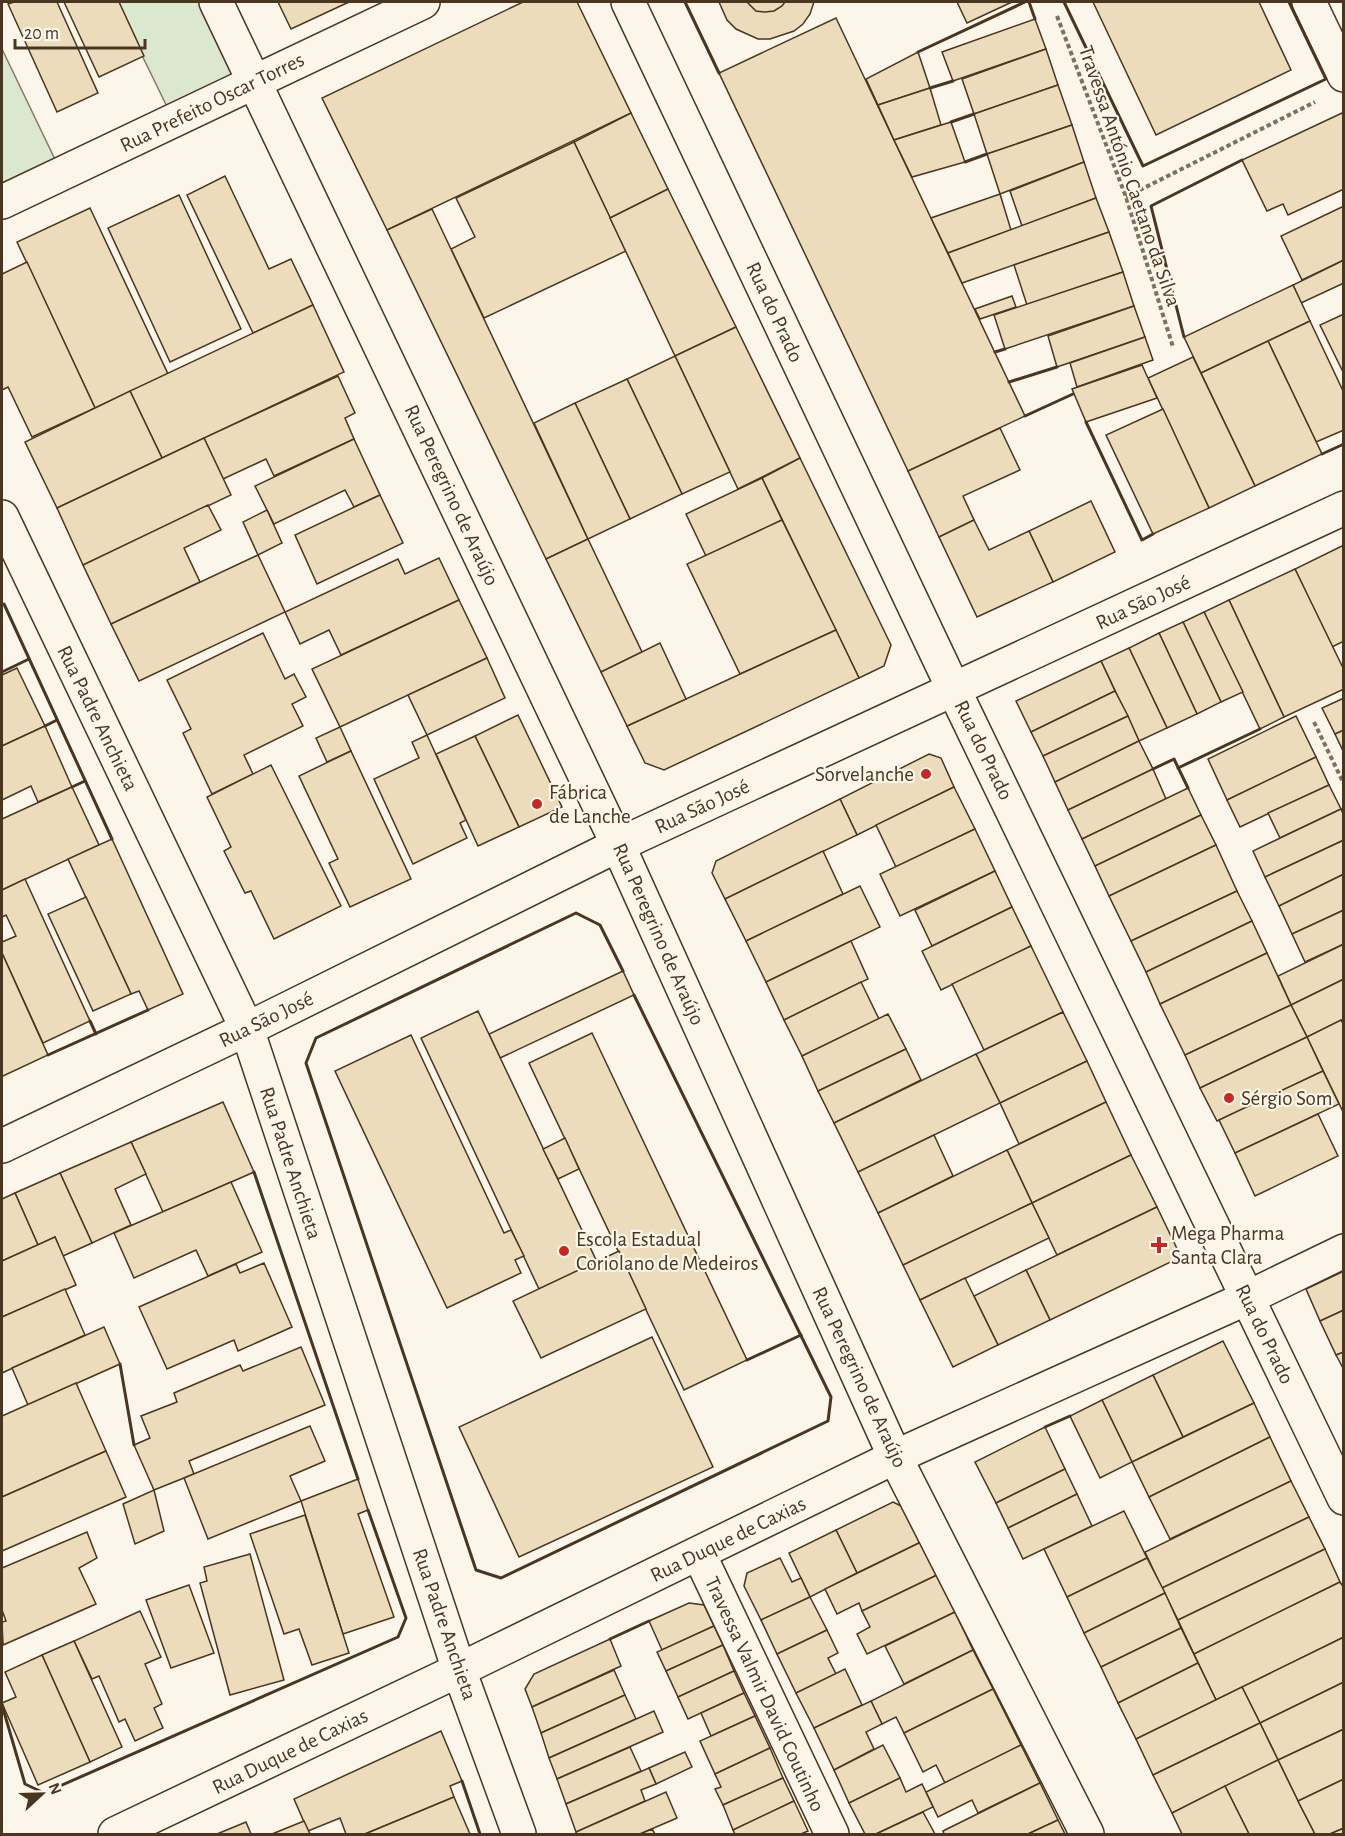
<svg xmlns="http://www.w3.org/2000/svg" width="1345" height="1836" viewBox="0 0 1345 1836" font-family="'Alegreya Sans',sans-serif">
<rect width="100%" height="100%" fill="#fbf6e9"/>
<g fill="#dce7d0" stroke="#887966" stroke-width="1.5">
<polygon points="116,2 216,2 255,81 174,121"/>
<polygon points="2,49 62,174 2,202"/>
</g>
<g fill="#ecdcbc" stroke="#4a3520" stroke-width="1.5">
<polygon points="14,2 57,2 98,93 57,112 8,4"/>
<polygon points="64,2 119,2 144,56 99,77"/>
<polygon points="278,2 349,2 291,29"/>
<polygon points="523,2 577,2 631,113 387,230 322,98"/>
<polygon points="719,2 814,2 810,14 803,24 794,31 770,39 758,39 736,29 727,20"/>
<polygon points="747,2 785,2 782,6 774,11 765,12 756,11"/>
<polygon points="957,2 1012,2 967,23"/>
<polygon points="1093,2 1259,2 1291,70 1156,135"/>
<polygon points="836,18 1025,416 908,471 719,73"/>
<polygon points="1035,19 1046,49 953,81 942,52"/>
<polygon points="1046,49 1058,85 974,114 962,79"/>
<polygon points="918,52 930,88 878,105 866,79"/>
<polygon points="1058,85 1072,125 987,154 974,114"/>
<polygon points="930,88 941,125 894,140 878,105"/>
<polygon points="631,113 668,189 610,218 574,142"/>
<polygon points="1342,113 1344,116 1344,189 1288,215 1283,204 1267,211 1242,160"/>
<polygon points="951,122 965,162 912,177 894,140"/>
<polygon points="1072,125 1084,162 1000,194 987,154"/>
<polygon points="574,142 626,251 484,318 451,249 475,237 456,198"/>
<polygon points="1084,162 1096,198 1022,226 1010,191"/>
<polygon points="225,176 269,269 291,259 313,305 253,333 187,195"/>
<polygon points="668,189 736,327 675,356 610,218"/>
<polygon points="1000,194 1011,230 948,253 931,218"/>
<polygon points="179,195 241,329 170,362 108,228"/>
<polygon points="1096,198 1109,232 962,283 948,253"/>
<polygon points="1344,206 1344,260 1302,280 1281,236"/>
<polygon points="90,208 168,374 95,408 17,242"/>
<polygon points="432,209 588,539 546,559 387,230"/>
<polygon points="1109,232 1123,272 1027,305 1014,265"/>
<polygon points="1344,260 1344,283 1301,303 1293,285"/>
<polygon points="27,262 95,408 32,437 8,387 2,390 2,274"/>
<polygon points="1123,272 1134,306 1005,349 994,315"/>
<polygon points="1293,285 1310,321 1201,373 1184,337"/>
<polygon points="1012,296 1016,307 980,319 975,309"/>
<polygon points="313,305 344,372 162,458 130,391"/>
<polygon points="1134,306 1145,337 1057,367 1048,336"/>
<polygon points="1344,314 1344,374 1320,325"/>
<polygon points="1310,321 1344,393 1344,430 1316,442 1268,341"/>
<polygon points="736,327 800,458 738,489 675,356"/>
<polygon points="1145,337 1153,360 1077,387 1070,363"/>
<polygon points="1268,341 1322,454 1255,486 1201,373"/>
<polygon points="675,356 730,472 682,494 627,379"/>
<polygon points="1193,357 1255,486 1209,508 1148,378"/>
<polygon points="1142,365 1157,398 1086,422 1072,389"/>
<polygon points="338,376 355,413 345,418 354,439 274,476 266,459 223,479 204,438"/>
<polygon points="627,379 682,494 630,519 575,403"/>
<polygon points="130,391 162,458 57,508 25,442"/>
<polygon points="575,403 630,519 588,539 534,423"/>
<polygon points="1163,409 1209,508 1153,534 1106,435"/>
<polygon points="1000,428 1020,470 963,496 974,520 939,537 908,471"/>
<polygon points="204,438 231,495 83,565 57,508"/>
<polygon points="354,439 380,495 354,507 345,490 274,524 255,486"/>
<polygon points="800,458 891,645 884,666 859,678 762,478"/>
<polygon points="762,478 782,520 706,556 686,514"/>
<polygon points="380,495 403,543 317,584 295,535"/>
<polygon points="1091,501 1115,552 1053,582 1029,531"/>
<polygon points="208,505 221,530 184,548 200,582 111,624 83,565"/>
<polygon points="267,510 282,543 258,555 243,522"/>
<polygon points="782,520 836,630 740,674 687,564"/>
<polygon points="974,520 989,550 1029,531 1053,582 977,617 939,537"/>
<polygon points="588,539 642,652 601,672 546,559"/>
<polygon points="1344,545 1344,641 1332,647 1295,569"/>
<polygon points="258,555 285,612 139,681 111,624"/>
<polygon points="439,558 459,600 341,655 329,630 300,644 285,612 398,559 405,574"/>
<polygon points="1295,569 1344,670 1344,689 1284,717 1229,600"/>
<polygon points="459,600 487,658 340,727 312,669"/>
<polygon points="1229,600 1284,717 1260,729 1204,612"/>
<polygon points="1204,612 1243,692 1221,702 1183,622"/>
<polygon points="1183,622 1221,702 1197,714 1159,633"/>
<polygon points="836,630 859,678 664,770 645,763 627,726"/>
<polygon points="263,633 285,679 294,674 306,697 292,704 303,726 244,755 253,774 212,794 183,733 191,729 167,680"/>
<polygon points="1159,633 1197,714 1167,728 1129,648"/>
<polygon points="660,643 686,699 627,726 601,672"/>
<polygon points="1129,648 1167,728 1139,741 1101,661"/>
<polygon points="487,658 505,698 427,735 408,695"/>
<polygon points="1101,661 1115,691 1031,732 1016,701"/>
<polygon points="17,668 45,726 2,746 2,675"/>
<polygon points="1115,691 1128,716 1043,756 1031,732"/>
<polygon points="1344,698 1344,730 1335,734 1322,708"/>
<polygon points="518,715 562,807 519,827 475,736"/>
<polygon points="1128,716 1139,741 1055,782 1043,756"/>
<polygon points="1296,716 1316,757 1227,800 1208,759"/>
<polygon points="45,726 72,787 38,802 31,786 2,800 2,746"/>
<polygon points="340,727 351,751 327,762 316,738"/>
<polygon points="1344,730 1344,753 1335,734"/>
<polygon points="427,735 466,820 460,823 467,838 413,864 374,779 419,758 412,742"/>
<polygon points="475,736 519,827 478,846 436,754"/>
<polygon points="1139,741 1153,769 1068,810 1055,782"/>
<polygon points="351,751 411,879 350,907 329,863 338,859 299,776"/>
<polygon points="929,754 941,758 954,787 857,835 840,799"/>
<polygon points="1316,757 1329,785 1240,827 1227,800"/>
<polygon points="271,765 341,906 274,939 251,891 245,893 224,851 231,847 207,797"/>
<polygon points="1153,769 1166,799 1082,839 1068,810"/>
<polygon points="1329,785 1341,809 1280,838 1268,813"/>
<polygon points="72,787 99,845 2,890 2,819"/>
<polygon points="954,787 975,829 896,867 876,825"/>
<polygon points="1188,788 1201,815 1095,866 1082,839"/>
<polygon points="840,799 857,835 725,899 712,873 716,861"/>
<polygon points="1341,809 1344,816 1344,840 1265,877 1253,851"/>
<polygon points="1201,815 1216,845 1109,896 1095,866"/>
<polygon points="975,829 995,871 900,916 880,874"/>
<polygon points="112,839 183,994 148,1010 139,991 131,994 68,859"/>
<polygon points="1344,840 1344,874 1279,906 1265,877"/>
<polygon points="1216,845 1237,891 1131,941 1109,896"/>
<polygon points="823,851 843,894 746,941 725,899"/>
<polygon points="995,871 1012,907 932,946 915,910"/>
<polygon points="1344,874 1344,910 1292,934 1279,906"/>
<polygon points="25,879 90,1021 43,1043 2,953 2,942 16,936 6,915 2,917 2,890"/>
<polygon points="860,886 880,927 766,982 746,941"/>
<polygon points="1237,891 1252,921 1146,972 1131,941"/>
<polygon points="86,897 131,994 93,1011 48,914"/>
<polygon points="1012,907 1031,946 941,990 922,951"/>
<polygon points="1344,910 1344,944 1305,962 1292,934"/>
<polygon points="1252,921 1267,953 1160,1004 1146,972"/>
<polygon points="851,941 868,979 784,1020 766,982"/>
<polygon points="1344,944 1344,979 1291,1005 1278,976"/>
<polygon points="1031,946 1063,1012 984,1050 952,984"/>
<polygon points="2,953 48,1055 3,1076 2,1074"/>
<polygon points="1267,953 1291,1005 1185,1055 1160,1004"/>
<polygon points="623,971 634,995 500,1058 489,1034"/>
<polygon points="1344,979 1344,1019 1307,1037 1291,1005"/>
<polygon points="861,982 879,1019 802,1056 784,1020"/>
<polygon points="1291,1005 1307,1037 1200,1088 1185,1055"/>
<polygon points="478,1011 597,1262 539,1289 421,1038"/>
<polygon points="1063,1012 1087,1061 1000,1103 976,1054"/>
<polygon points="888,1014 906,1049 818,1091 802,1056"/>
<polygon points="1341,1020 1344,1025 1344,1114 1307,1037"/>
<polygon points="592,1033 747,1360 684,1390 529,1063"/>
<polygon points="411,1035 504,1233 511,1230 524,1256 515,1260 521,1273 447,1308 335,1071"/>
<polygon points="1307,1037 1323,1071 1217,1121 1200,1088"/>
<polygon points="906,1049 921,1080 834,1123 818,1091"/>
<polygon points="976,1054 1000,1103 858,1172 834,1123"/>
<polygon points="1087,1061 1106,1102 1019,1144 1000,1103"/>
<polygon points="1323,1071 1339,1104 1235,1153 1219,1120"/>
<polygon points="223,1102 254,1172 163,1212 131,1142"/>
<polygon points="1106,1102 1131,1155 1032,1203 1007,1150"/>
<polygon points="1318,1114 1338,1156 1255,1196 1235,1153"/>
<polygon points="934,1135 953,1176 878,1213 858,1172"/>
<polygon points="565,1138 579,1169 558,1179 543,1149"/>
<polygon points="131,1142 146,1174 115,1189 131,1225 92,1243 60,1173"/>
<polygon points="1007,1150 1032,1203 903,1265 878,1213"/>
<polygon points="1131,1155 1157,1207 1057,1255 1032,1203"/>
<polygon points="60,1173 92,1243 63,1256 55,1237 38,1245 15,1193"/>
<polygon points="231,1182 262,1252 208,1276 196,1250 134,1278 114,1233"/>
<polygon points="15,1193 38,1245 2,1261 2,1199"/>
<polygon points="1032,1203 1049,1238 920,1300 903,1265"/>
<polygon points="1157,1207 1181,1257 1050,1320 1026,1270"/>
<polygon points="55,1237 76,1285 2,1317 2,1261"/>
<polygon points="619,1251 646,1309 541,1358 513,1301"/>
<polygon points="264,1263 292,1327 238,1351 234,1340 167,1369 139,1307 236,1264 240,1273"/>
<polygon points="1026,1270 1050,1320 998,1345 974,1296"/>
<polygon points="1344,1271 1344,1310 1320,1321 1306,1289"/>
<polygon points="965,1278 998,1345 953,1367 920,1300"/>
<polygon points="65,1289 85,1335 2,1373 2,1317"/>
<polygon points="1344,1310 1344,1352 1336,1355 1320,1321"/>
<polygon points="104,1327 120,1364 28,1405 12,1368"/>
<polygon points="652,1337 713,1467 519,1557 459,1427"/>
<polygon points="1223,1341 1254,1403 1183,1437 1153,1375"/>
<polygon points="301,1347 325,1405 189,1461 194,1474 154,1490 134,1445 150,1438 141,1416 177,1402 174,1393 240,1365 243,1371"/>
<polygon points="1344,1352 1344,1370 1336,1355"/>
<polygon points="1153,1375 1183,1437 1132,1462 1102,1400"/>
<polygon points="76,1383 106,1451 2,1497 2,1416"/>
<polygon points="1102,1400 1132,1462 1100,1478 1070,1416"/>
<polygon points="1254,1403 1270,1437 1149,1497 1132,1462"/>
<polygon points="310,1426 325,1461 290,1476 301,1501 208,1539 184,1478"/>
<polygon points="1045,1427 1065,1469 996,1503 975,1462"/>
<polygon points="1270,1437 1291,1481 1170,1539 1149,1497"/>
<polygon points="106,1451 126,1497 2,1551 2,1497"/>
<polygon points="1065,1469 1077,1494 1008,1528 996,1503"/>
<polygon points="358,1479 368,1510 358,1514 394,1617 343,1634 301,1501"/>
<polygon points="1291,1481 1309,1517 1162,1588 1145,1552"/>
<polygon points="154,1490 164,1531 135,1544 123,1504"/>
<polygon points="1077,1494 1092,1526 1023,1559 1008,1528"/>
<polygon points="893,1502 903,1507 921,1542 857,1573 836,1530"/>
<polygon points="1124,1511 1147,1558 1067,1597 1044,1549"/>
<polygon points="305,1515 349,1653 312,1665 299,1629 284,1634 250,1534"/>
<polygon points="1309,1517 1325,1549 1178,1620 1162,1588"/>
<polygon points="836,1530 857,1573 810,1597 789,1553"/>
<polygon points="87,1532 97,1558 79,1568 96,1604 3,1645 2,1622 6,1621 2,1610 2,1568"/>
<polygon points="921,1542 937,1575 862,1611 859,1603 837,1614 825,1589"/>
<polygon points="1325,1549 1340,1582 1194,1654 1178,1620"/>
<polygon points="250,1554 284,1680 230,1695 200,1583 207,1581 204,1567"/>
<polygon points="780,1558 792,1582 801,1578 810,1597 761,1620 744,1586 747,1573"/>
<polygon points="1147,1558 1165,1593 1084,1633 1067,1597"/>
<polygon points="937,1575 955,1612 867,1654 857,1634 870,1627 862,1611"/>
<polygon points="1340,1582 1344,1588 1344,1637 1216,1700 1194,1654"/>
<polygon points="189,1585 214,1653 171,1668 146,1600"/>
<polygon points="1165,1593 1181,1628 1101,1667 1084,1633"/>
<polygon points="810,1597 827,1630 777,1654 761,1620"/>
<polygon points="689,1603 704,1605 714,1626 662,1650 649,1621"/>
<polygon points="140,1611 161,1657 145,1664 162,1704 154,1708 163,1728 135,1741 125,1719 119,1722 99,1676 92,1679 74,1641"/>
<polygon points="955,1612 973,1650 904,1684 885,1646"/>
<polygon points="714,1626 723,1645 666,1671 657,1652"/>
<polygon points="1181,1628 1198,1663 1118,1703 1101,1667"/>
<polygon points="827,1630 838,1653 828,1658 836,1674 796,1693 777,1654"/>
<polygon points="1344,1637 1344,1682 1260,1723 1242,1687"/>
<polygon points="610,1639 621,1666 532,1707 525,1689 534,1674"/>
<polygon points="74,1641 122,1747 90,1762 42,1655"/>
<polygon points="723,1645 734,1671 678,1697 666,1671"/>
<polygon points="973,1650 993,1689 904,1733 896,1717 882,1724 871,1701"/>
<polygon points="42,1655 90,1762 38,1785 2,1703 16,1697 5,1672"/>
<polygon points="1198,1663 1216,1700 1136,1739 1118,1703"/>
<polygon points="845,1669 862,1705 814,1728 796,1693"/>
<polygon points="614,1670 625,1695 541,1733 532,1707"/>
<polygon points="734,1671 744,1693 688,1719 678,1697"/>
<polygon points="1344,1682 1344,1729 1278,1760 1260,1723"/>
<polygon points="1242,1687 1260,1723 1153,1775 1136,1739"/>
<polygon points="993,1689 1021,1745 945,1783 936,1765 923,1772 904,1733"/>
<polygon points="744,1693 755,1716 711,1736 701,1713"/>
<polygon points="625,1695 636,1719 549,1758 541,1733"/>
<polygon points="871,1701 882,1724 866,1732 874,1749 834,1770 814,1728"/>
<polygon points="654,1711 663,1732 557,1779 549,1758"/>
<polygon points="755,1716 770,1748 715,1774 700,1741"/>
<polygon points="1260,1723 1278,1760 1172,1813 1153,1775"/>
<polygon points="1344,1729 1344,1779 1298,1801 1278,1760"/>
<polygon points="441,1731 462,1781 450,1786 454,1797 365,1834 346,1834 340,1818 308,1831 294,1799"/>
<polygon points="883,1745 900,1778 849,1803 834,1770"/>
<polygon points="1021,1745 1040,1783 978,1813 972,1800 938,1817 926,1792"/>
<polygon points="630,1747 641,1771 566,1804 557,1779"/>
<polygon points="770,1748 783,1778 723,1805 715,1789 721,1787 715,1774"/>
<polygon points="685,1752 692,1767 656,1784 649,1768"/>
<polygon points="1278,1760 1298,1801 1315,1834 1249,1834 1225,1786"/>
<polygon points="649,1768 656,1784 641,1790 645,1801 576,1832 566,1804"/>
<polygon points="783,1778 794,1801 733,1830 723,1805"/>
<polygon points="900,1778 906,1792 922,1784 933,1807 876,1834 865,1834 849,1803"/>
<polygon points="1344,1779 1344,1828 1330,1834 1315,1834 1298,1801"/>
<polygon points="1040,1783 1058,1820 1028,1834 944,1834 943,1831"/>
<polygon points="1225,1786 1249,1834 1182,1834 1172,1813"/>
<polygon points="666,1792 677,1818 640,1834 577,1834 576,1832"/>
<polygon points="454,1797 470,1834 365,1834"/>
<polygon points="794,1801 808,1831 801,1834 735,1834 733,1830"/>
<polygon points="923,1812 935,1834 876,1834"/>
<polygon points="1058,1820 1065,1834 1028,1834"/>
<polygon points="304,1821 310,1834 272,1834"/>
<polygon points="246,1822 251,1834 217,1834"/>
<polygon points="1344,1828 1344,1834 1330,1834"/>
<polygon points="652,1829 655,1834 640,1834"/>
</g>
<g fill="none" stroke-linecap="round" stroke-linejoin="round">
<defs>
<g id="minor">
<polyline points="216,2 618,845 895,1457 1087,1834"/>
<polyline points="2,202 423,2"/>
<polyline points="2,517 247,1029 459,1670 519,1834"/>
<polyline points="2,1146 247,1029 618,845 1344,508"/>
<polyline points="699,1554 832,1834"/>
<polyline points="115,1834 459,1670 895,1457 1247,1298 1344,1251"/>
</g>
<g id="major">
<polyline points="628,2 954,690 1344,1498"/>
<polyline points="1309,2 1344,75"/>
</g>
</defs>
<use href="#minor" stroke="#4a3520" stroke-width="36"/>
<use href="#major" stroke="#4a3520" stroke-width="36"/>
<g stroke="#7f6f5c" stroke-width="4" stroke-dasharray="4.5 3" stroke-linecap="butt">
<polyline points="1057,16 1126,197 1173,347"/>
<polyline points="1126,197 1315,102"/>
<polyline points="1314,722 1344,784"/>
</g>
<use href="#minor" stroke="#fbf6e9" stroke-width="33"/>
<use href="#major" stroke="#fbf6e9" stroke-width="33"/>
<g stroke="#4a3520" stroke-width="3">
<polyline points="685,2 719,73"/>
<polyline points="1029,2 1035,19"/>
<polyline points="1064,2 1143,166 1326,79 1289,2"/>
<polyline points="918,52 1025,2"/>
<polyline points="930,88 953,81"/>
<polyline points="951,122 974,114"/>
<polyline points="965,162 987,154"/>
<polyline points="1184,337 1151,206 1242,160"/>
<polyline points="995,352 1005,349"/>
<polyline points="1009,382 1057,367"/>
<polyline points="1025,416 1073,394"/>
<polyline points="1086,422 1142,540 1153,534"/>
<polyline points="1322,454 1344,444"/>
<polyline points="4,604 112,839"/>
<polyline points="2,672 29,659"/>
<polyline points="45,726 57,720"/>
<polyline points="1178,768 1260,729"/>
<polyline points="1153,769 1174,759 1188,788"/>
<polyline points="72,787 85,781"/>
<polyline points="623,971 600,925 576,913 316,1038 306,1063 476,1570 501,1578 828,1421 831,1397 634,995"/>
<polyline points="90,1021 96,1034"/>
<polyline points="48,1055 148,1010"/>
<polyline points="254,1172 358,1479"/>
<polyline points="747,1360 801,1335"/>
<polyline points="120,1364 134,1445"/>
<polyline points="1045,1427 1070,1416"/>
<polyline points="610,1639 649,1621"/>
<polyline points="2,1705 25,1784 44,1793 398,1637 406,1618 368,1510"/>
<polyline points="462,1781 480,1834"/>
</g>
</g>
<g fill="#c62828" stroke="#fbf6e9" stroke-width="2">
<circle cx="926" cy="774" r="6"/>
<circle cx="537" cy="804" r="6"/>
<circle cx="1229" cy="1098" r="6"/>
<path d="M1156 1236h6v6h6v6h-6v6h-6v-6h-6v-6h6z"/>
<circle cx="564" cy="1251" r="6"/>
</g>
<g text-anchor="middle" stroke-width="4.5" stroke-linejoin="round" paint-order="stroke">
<g font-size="21" fill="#4a3520" stroke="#fbf6e9">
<text transform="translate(212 102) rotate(-26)" y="7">Rua Prefeito Oscar Torres</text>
<text transform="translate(1130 176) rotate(71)" y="7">Travessa António Caetano da Silva</text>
<text transform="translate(775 312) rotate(65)" y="7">Rua do Prado</text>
<text transform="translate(452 495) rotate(65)" y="7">Rua Peregrino de Araújo</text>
<text transform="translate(1143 602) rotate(-25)" y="7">Rua São José</text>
<text transform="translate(98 718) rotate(64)" y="7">Rua Padre Anchieta</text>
<text transform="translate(984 750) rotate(64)" y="7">Rua do Prado</text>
<text transform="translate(702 806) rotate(-25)" y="7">Rua São José</text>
<text transform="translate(659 934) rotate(66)" y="7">Rua Peregrino de Araújo</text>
<text transform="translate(266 1019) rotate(-26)" y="7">Rua São José</text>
<text transform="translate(291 1163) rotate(72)" y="7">Rua Padre Anchieta</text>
<text transform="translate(1265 1334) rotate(64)" y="7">Rua do Prado</text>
<text transform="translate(860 1377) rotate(65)" y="7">Rua Peregrino de Araújo</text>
<text transform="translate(728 1539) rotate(-26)" y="7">Rua Duque de Caxias</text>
<text transform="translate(445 1624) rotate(71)" y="7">Rua Padre Anchieta</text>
<text transform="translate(765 1694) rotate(65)" y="7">Travessa Valmir David Coutinho</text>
<text transform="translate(290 1751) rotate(-26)" y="7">Rua Duque de Caxias</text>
</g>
<g font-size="21" fill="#4a3520" stroke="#fbf6e9" text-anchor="start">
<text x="914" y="781" text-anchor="end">Sorvelanche</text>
<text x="549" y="799">Fábrica<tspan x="549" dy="24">de Lanche</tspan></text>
<text x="1241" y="1105">Sérgio Som</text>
<text x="1171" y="1240">Mega Pharma<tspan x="1171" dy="24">Santa Clara</tspan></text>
<text x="576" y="1246">Escola Estadual<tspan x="576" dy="24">Coriolano de Medeiros</tspan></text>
</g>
</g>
<rect width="1345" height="1836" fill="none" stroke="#4a3520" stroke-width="6"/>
<g transform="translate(42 1794) rotate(68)" stroke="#fbf6e9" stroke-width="4.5" paint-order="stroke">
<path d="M0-4.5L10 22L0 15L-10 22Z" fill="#4a3520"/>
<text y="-9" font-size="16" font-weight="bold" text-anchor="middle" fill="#4a3520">N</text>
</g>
<path d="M15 39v9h130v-9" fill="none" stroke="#4a3520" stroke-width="3"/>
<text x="24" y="39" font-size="18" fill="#4a3520" stroke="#fbf6e9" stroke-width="4.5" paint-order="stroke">20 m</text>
</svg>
